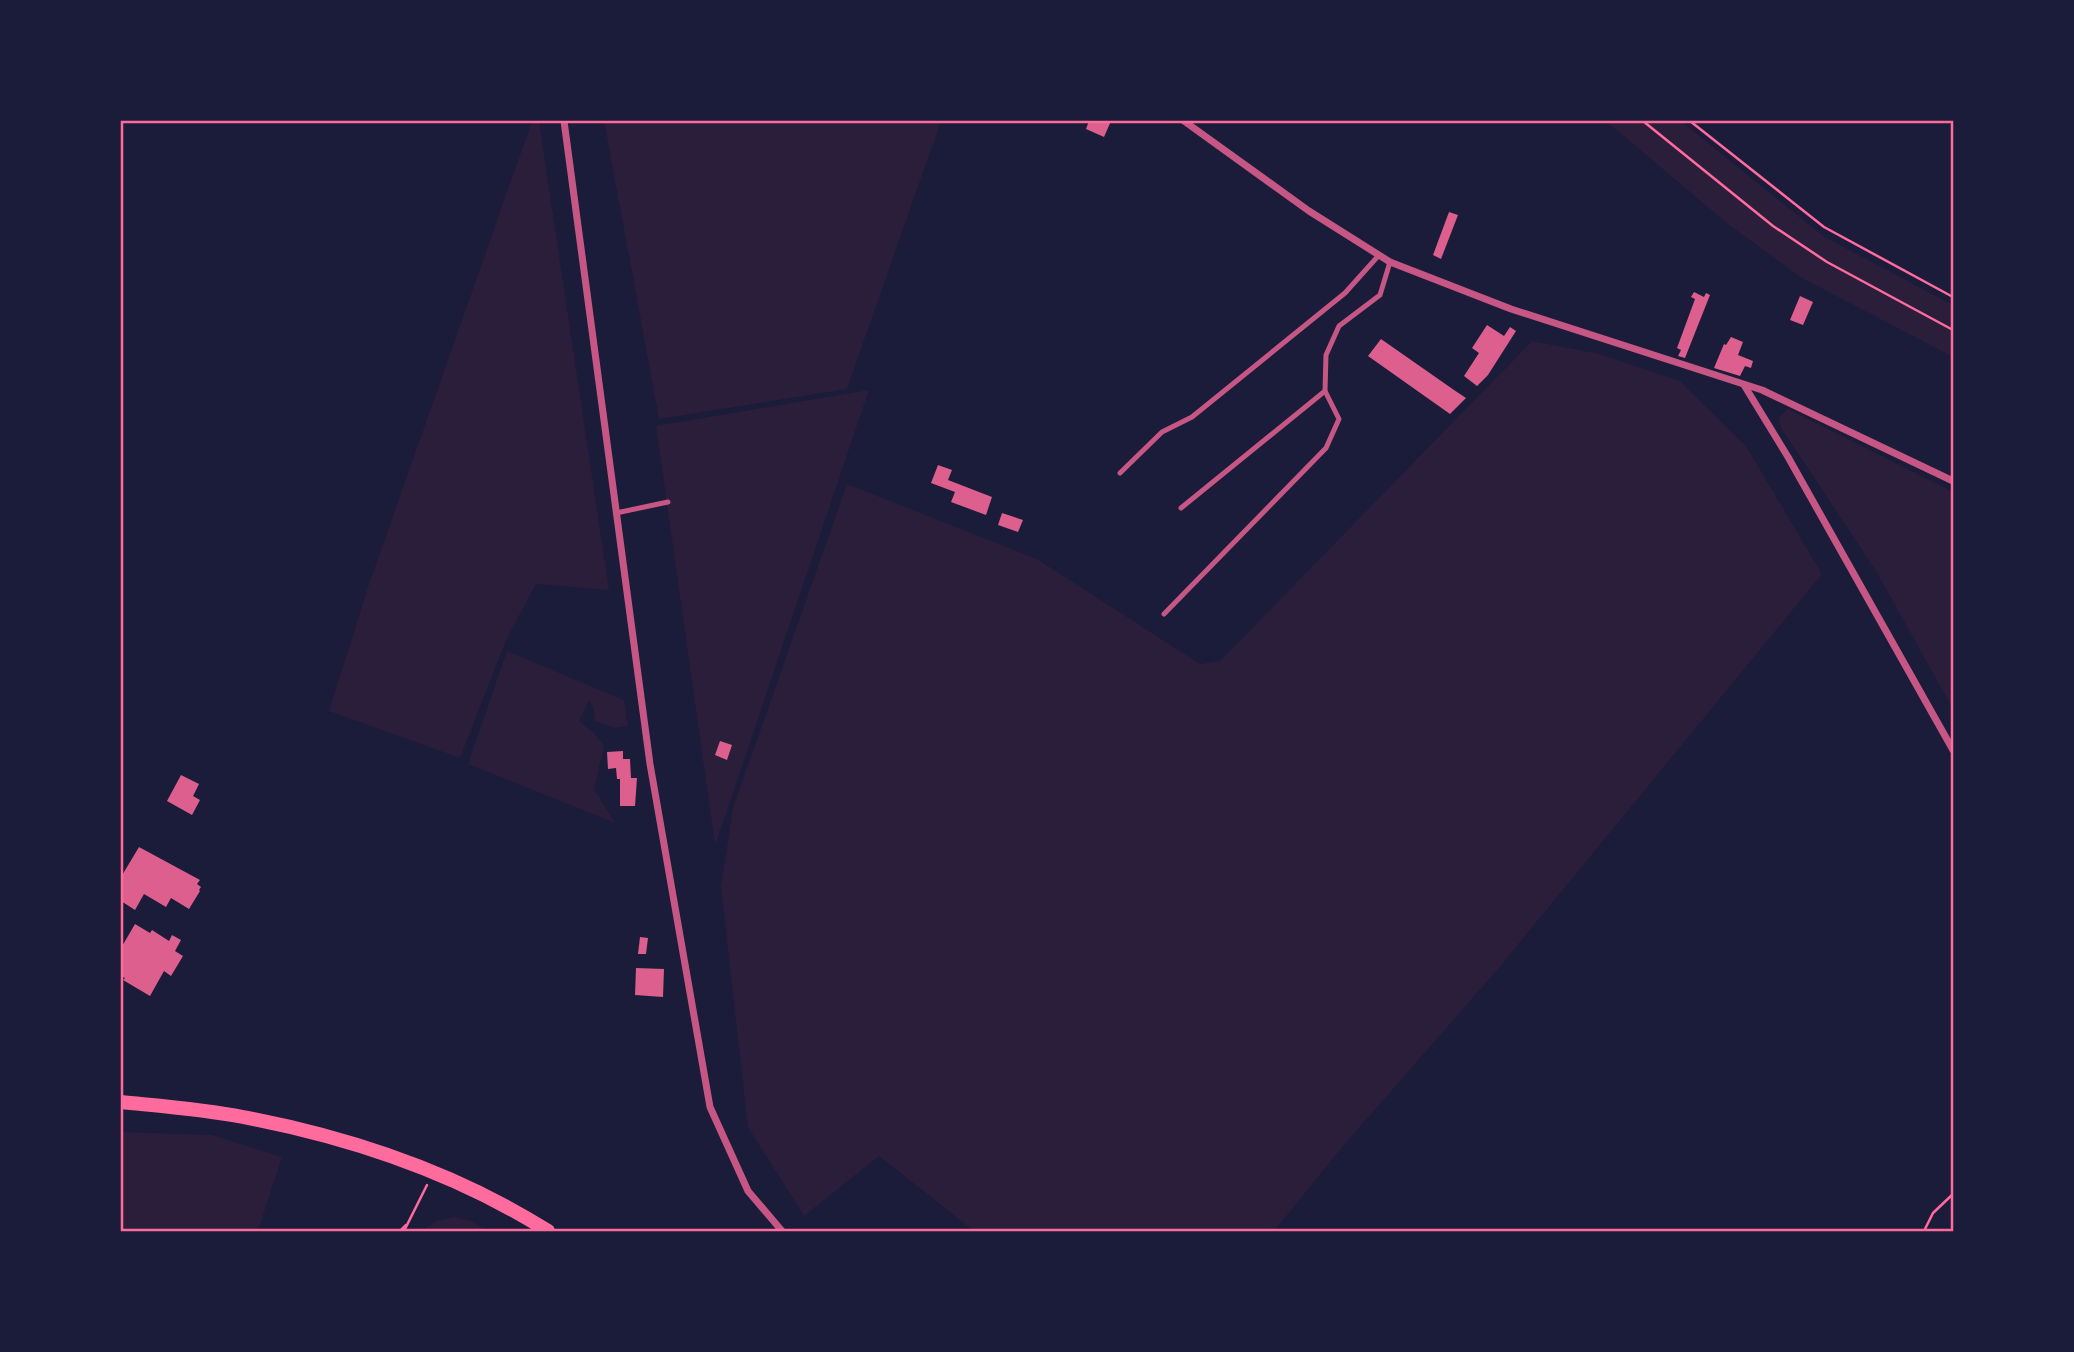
<svg xmlns="http://www.w3.org/2000/svg" width="2074" height="1352" viewBox="0 0 2074 1352" font-family="Rubik,sans-serif">
<rect width="100%" height="100%" fill="#1b1b3a"/>
<g fill="#2a1e3b">
<polygon points="532,121 539,121 609,590 536,584 507,638 460,758 329,711 368,587"/>
<polygon points="604,121 941,121 847,389 659,419"/>
<polygon points="1606,121 1681,121 1823,236 1953,305 1953,357 1802,278 1729,225"/>
<polygon points="1532,341 1600,354 1680,381 1746,446 1822,574 1498,969 1344,1145 1274,1231 974,1231 879,1156 804,1216 748,1127 721,887 733,808 847,484 1037,559 1200,664 1220,661"/>
<polygon points="869,390 730,802 715,845 656,426"/>
<polygon points="1788,409 1953,492 1953,709 1876,571 1782,429 1778,418"/>
<polygon points="507,651 624,700 628,726 614,728 595,721 594,710 589,700 579,721 594,733 604,746 594,789 615,823 468,764"/>
<polygon points="121,1132 212,1135 282,1157 258,1231 121,1231"/>
<polygon points="454,1217 471,1221 488,1231 422,1231 436,1221"/>
</g>
<g fill="#dd5f8e">
<polygon points="1089,121 1111,121 1104,137 1086,129"/>
<polygon points="1449,212 1458,215 1441,259 1433,255"/>
<polygon points="1694,292 1704,297 1706,293 1710,295 1685,358 1678,356 1681,350 1677,348 1695,299 1691,297"/>
<polygon points="1800,296 1813,302 1803,325 1790,320"/>
<polygon points="1487,325 1504,336 1510,327 1516,331 1488,375 1477,386 1464,376 1479,353 1472,348"/>
<polygon points="1731,337 1743,342 1738,355 1753,361 1751,368 1745,366 1740,376 1714,368 1724,344 1726,345"/>
<polygon points="1381,339 1454,390 1466,398 1450,414 1368,356"/>
<polygon points="938,465 952,470 948,480 992,497 986,515 951,502 955,492 931,483"/>
<polygon points="1002,513 1023,520 1018,532 998,525"/>
<polygon points="720,741 732,745 727,760 715,755"/>
<polygon points="623,751 623,759 630,759 631,778 637,778 635,806 620,806 620,779 617,779 616,768 608,769 607,752"/>
<polygon points="181,775 199,784 193,796 200,800 192,815 167,801"/>
<polygon points="139,847 200,880 197,884 201,887 199,890 200,891 189,909 171,898 166,907 144,894 135,910 121,901 121,877"/>
<polygon points="135,924 150,933 152,930 169,941 172,935 181,940 175,951 183,956 171,976 164,971 150,996 123,980 125,978 121,976 121,948"/>
<polygon points="640,937 648,938 646,954 638,954"/>
<polygon points="636,968 664,969 663,997 635,995"/>
</g>
<g fill="none" stroke-linecap="round" stroke-linejoin="round">
<g stroke="#ff6b9d" stroke-width="2.5">
<polyline points="1643,121 1773,226 1827,262 1953,330"/>
<polyline points="1690,121 1824,227 1953,297"/>
<polyline points="400,1231 406,1225"/>
<polyline points="404,1231 427,1185"/>
<polyline points="1924,1231 1933,1213 1953,1194"/>
</g>
<g stroke="#c65784" stroke-width="5">
<polyline points="1120,473 1162,432 1192,417 1345,293 1379,255"/>
<polyline points="1181,508 1325,391 1326,355 1339,326 1380,295 1390,262"/>
<polyline points="616,513 668,502"/>
<polyline points="1164,614 1326,448 1339,419 1325,391"/>
</g>
<g stroke="#c65784" stroke-width="7">
<polyline points="564,121 650,764 710,1107 748,1191 782,1231"/>
<polyline points="1184,121 1309,211 1390,262 1511,309 1762,390 1953,481"/>
<polyline points="1744,385 1788,457 1953,750"/>
</g>
<path stroke="#ff6b9d" stroke-width="14" d="M121 1102C161 1106 203 1109 243 1117 349 1137 456 1173 548 1231"/>
</g>
<rect width="2074" height="1352" fill="none" stroke="#1b1b3a" stroke-width="245"/>
<rect x="122" y="122" width="1830" height="1108" fill="none" stroke="#ff6b9d" stroke-width="2.5"/>
</svg>
